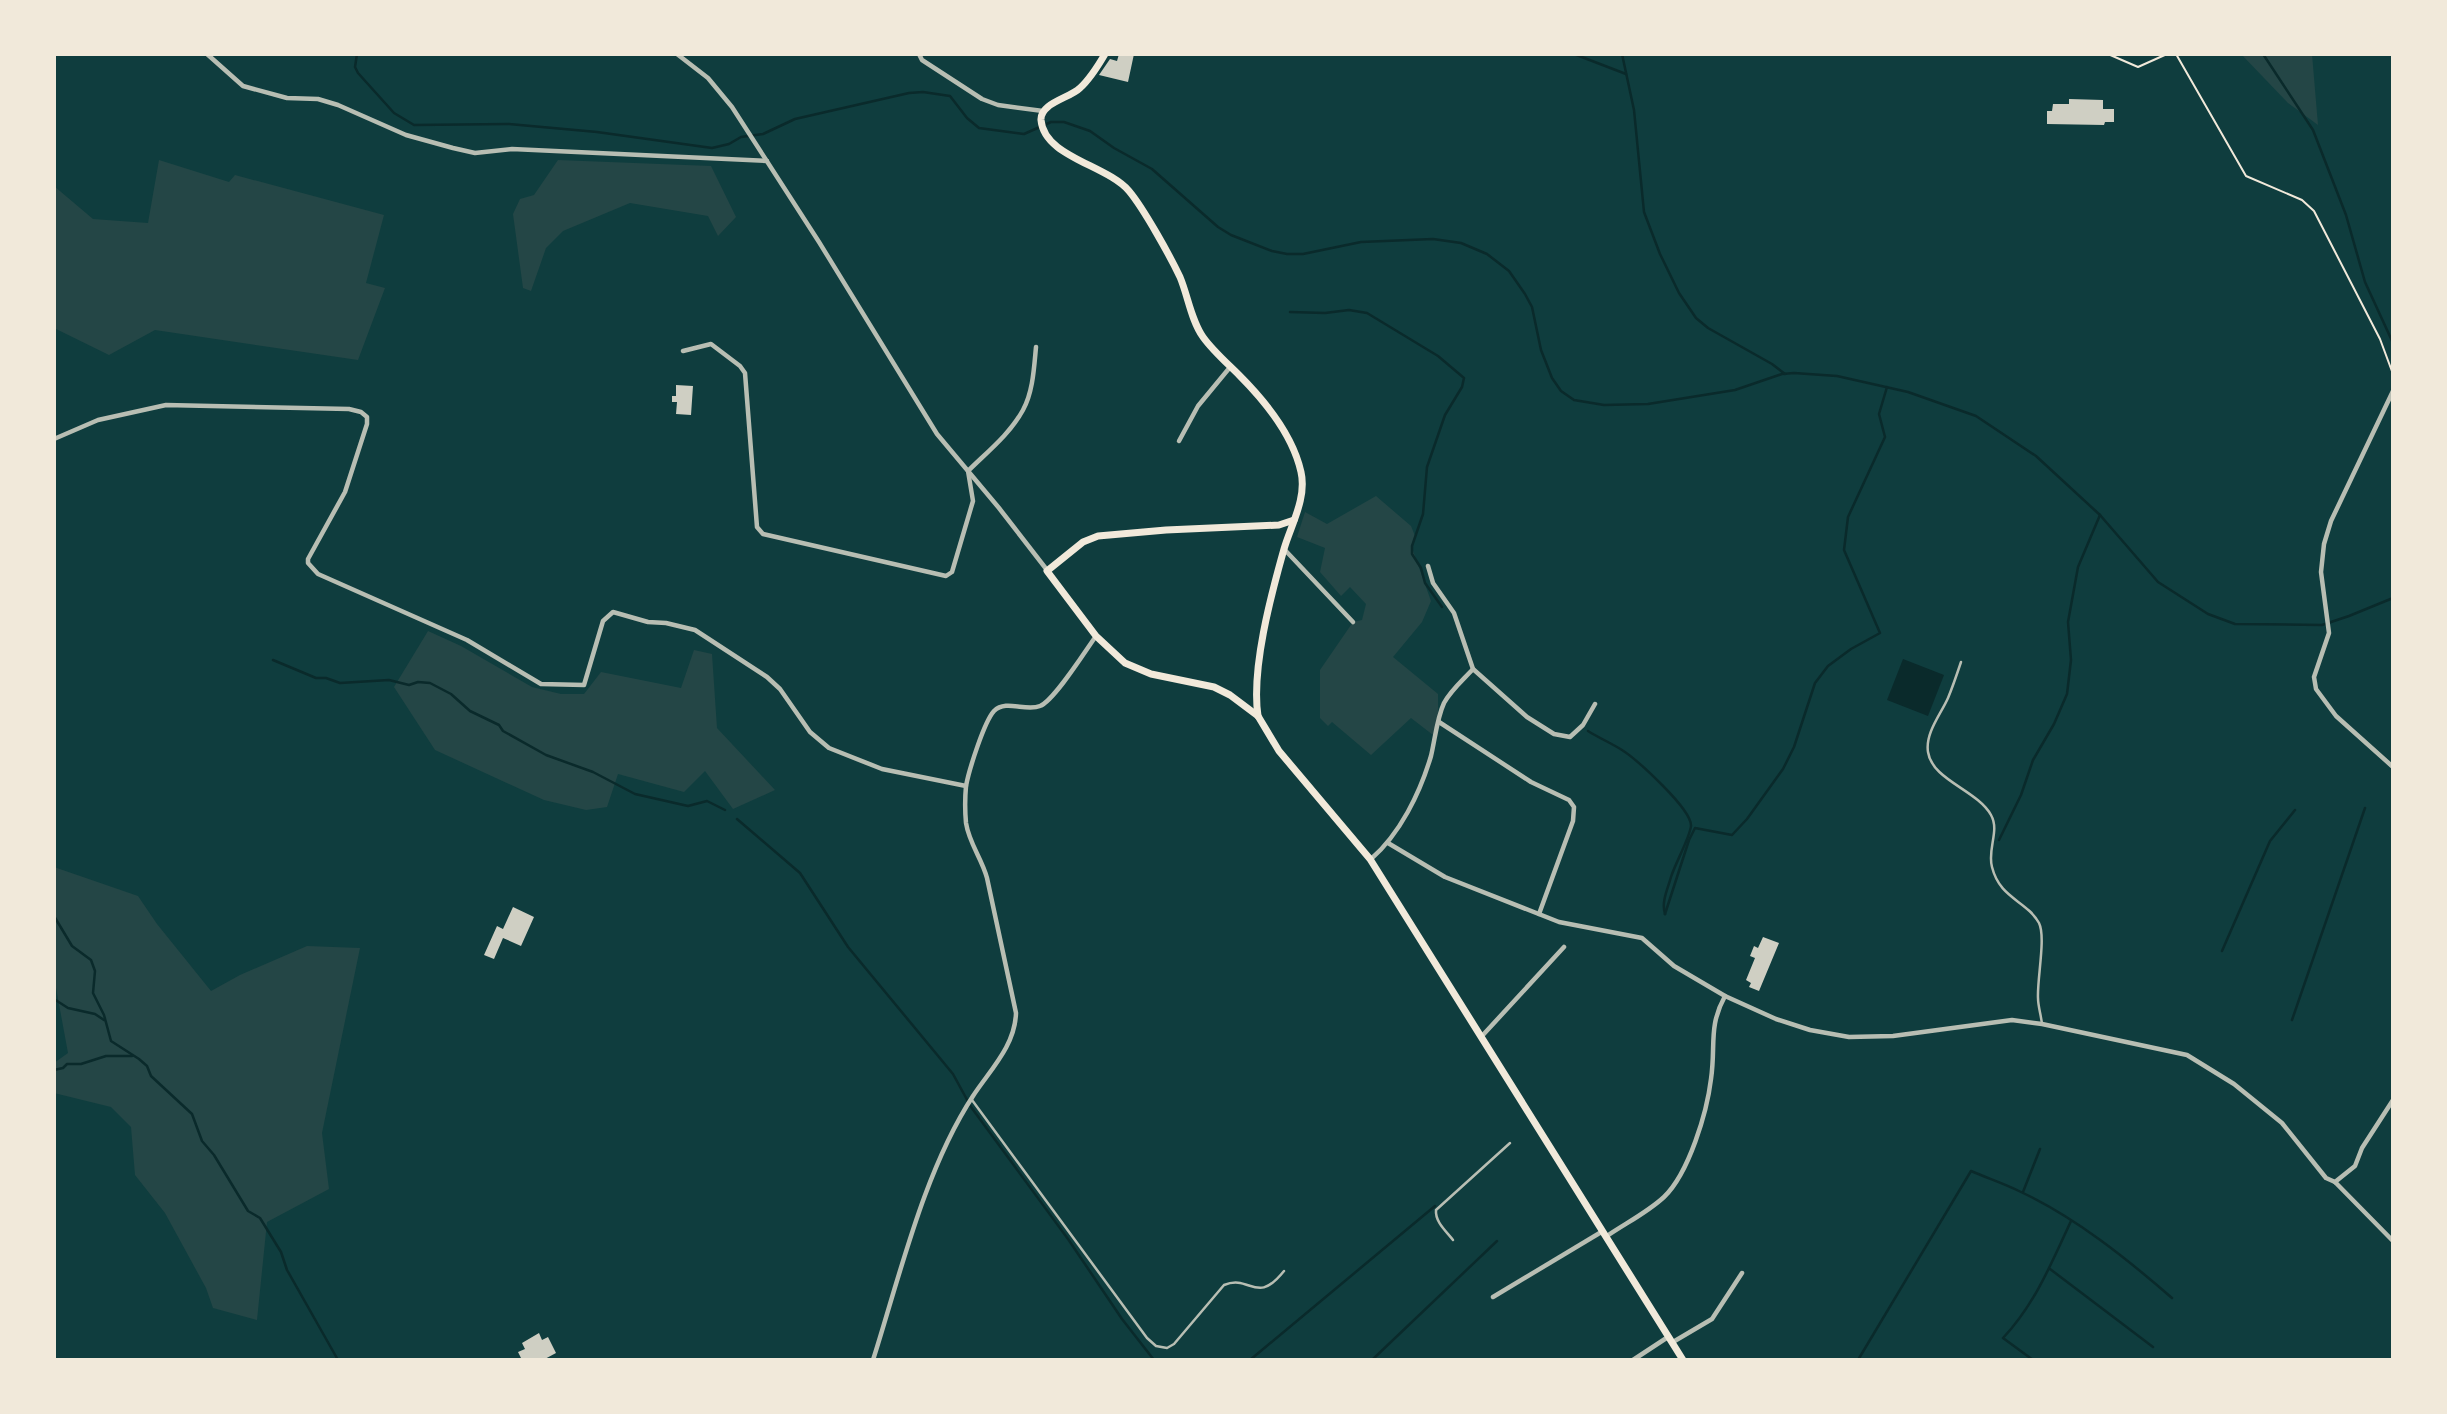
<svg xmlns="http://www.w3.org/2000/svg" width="2447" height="1414" viewBox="0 0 2447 1414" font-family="Mulish,sans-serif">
<rect width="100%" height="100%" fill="#0f3d3e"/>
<g fill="#244646">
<polygon points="2241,54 2312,54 2318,125 2288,103"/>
<polygon points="159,160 229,182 235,175 384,215 366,283 385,288 358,360 155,330 109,355 54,328 54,186 93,219 148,223"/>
<polygon points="558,160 711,166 736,217 718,236 708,216 630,203 563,231 546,248 531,291 523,288 513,214 520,199 534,195"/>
<polygon points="1376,496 1411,526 1415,536 1412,548 1431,601 1422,622 1393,657 1438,694 1438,716 1433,735 1411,718 1371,755 1332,722 1328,726 1320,718 1320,670 1353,622 1362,620 1366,604 1350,587 1341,596 1320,572 1325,548 1297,537 1305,512 1327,524"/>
<polygon points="428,631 461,646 532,687 561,694 584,694 601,672 681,688 694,650 712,654 717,728 775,790 733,809 705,771 684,792 618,774 607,807 586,810 544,800 435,750 394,687"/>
<polygon points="54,867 138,896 157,924 211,991 240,975 307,946 360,948 322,1133 329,1189 267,1222 257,1320 213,1308 206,1288 165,1213 135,1175 131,1127 111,1107 54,1093 54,1063 68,1053 54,977"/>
</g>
<polygon fill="#0a2a2b" points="1903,659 1944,675 1928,716 1887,700"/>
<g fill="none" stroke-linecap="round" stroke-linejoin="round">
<g stroke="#0a2a2b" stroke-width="2.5">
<polyline points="357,54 355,67 358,73 394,113 414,125 509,124 597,132 712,148 729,144 741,137 763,134 795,119 909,93 923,92 950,96 967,118 979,128 1024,134 1051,122 1064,122 1090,131 1114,148 1152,169 1218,227 1231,235 1272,251 1287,254 1303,254 1361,242 1433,239 1461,243 1487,254 1509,271 1525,294 1532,307 1541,350 1552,378 1561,391 1574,400 1604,405 1648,404 1735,390 1782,374 1794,373 1837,376 1908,392 1976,416 2036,456 2100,515 2158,582 2208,614 2235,624 2322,625 2349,616 2393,598"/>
<polyline points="1574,54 1626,74"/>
<polyline points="1622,54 1634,110 1644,212 1660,254 1679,293 1696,318 1708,328 1772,364 1785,374"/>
<polyline points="2263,54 2313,130 2346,215 2365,282 2393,343"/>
<polyline points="1290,312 1325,313 1349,310 1367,313 1438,356 1464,378 1462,387 1445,415 1427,467 1423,514 1412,546 1412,554 1421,568 1425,583 1442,607"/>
<polyline points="273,660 316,678 326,678 340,683 389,680 409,685 418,682 430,683 451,694 470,711 499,725 503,731 546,755 593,772 635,794 688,806 707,801 725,810"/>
<path d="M1588 731C1599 738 1611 743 1622 750 1636 759 1692 809 1691 826 1690 837 1675 864 1671 877 1668 888 1661 902 1665 914"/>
<polyline points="737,819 800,873 848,947 953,1074 971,1107 1068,1239 1122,1319 1154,1360"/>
<polyline points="1999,840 2021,795 2033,760 2054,724 2067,694 2071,660 2068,622 2078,567 2100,515"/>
<polyline points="1665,914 1689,840 1695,828 1732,835 1747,819 1783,769 1794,747 1815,683 1828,666 1851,649 1880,633 1844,550 1848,517 1885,437 1879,414 1887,387"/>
<polyline points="54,916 72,946 91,960 95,971 93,993 104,1015 111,1041 139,1059 147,1066 151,1076 192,1114 202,1141 214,1155 248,1211 260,1218 281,1252 287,1270 338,1360"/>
<polyline points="2222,951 2270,841 2295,810"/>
<polyline points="54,999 68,1008 95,1014 104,1020"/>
<polyline points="2292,1020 2365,808"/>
<polyline points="54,1070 63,1068 67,1064 81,1064 106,1056 132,1056"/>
<polyline points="2023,1192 2040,1149"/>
<polyline points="2050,1269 2153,1347"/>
<polyline points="1250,1360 1435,1206"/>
<polyline points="1372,1360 1497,1241"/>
<path d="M1858 1360 1971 1171C1987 1178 2005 1184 2021 1192 2076 1218 2126 1258 2172 1298"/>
<path d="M2033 1360 2003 1338C2035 1304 2052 1262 2071 1221"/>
</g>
</g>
<g fill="#cfcfc3">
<polygon points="1119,54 1134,54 1128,82 1099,75 1110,59 1117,61"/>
<polygon points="2069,99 2103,100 2103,109 2114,109 2114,122 2105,122 2104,125 2047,124 2047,111 2052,111 2053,104 2069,104"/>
<polygon points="676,385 693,386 691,415 676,414 677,402 672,402 672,396 676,396"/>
<polygon points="513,907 534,917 521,946 503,938 494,959 484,955 497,926 503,929"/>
<polygon points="1763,937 1779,943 1759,991 1749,987 1751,983 1746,980 1755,958 1750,956 1754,946 1758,948"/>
<polygon points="539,1333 542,1340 548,1337 556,1353 543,1360 522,1360 518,1352 525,1349 522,1343"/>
</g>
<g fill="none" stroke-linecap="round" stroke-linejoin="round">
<g stroke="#f1e9da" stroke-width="2">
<polyline points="2108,54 2138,67 2167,54"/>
<polyline points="2176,54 2246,176 2302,200 2314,211 2380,339 2393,374"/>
</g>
<g stroke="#b8beb3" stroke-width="2.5">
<path d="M1961 662C1957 674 1953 686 1948 698 1941 714 1925 733 1928 752 1932 780 1977 790 1991 815 2000 831 1987 849 1992 867 2000 899 2026 900 2039 923 2046 937 2037 979 2038 998 2038 1006 2041 1015 2042 1024"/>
<path d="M972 1100 1147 1338 1156 1346 1167 1348 1174 1344 1224 1285C1251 1274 1256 1306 1284 1271"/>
<path d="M1453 1240C1446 1231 1435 1222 1436 1210L1510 1143"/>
</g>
<g stroke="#b8beb3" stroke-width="4.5">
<polyline points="207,54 243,86 287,98 318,99 338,105 406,135 453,148 475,153 512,149 767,161"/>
<polyline points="677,54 708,78 732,107 819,242 937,434 999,508 1047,570"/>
<polyline points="919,54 922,60 982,99 998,105 1043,111"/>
<path d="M683 351 711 344 740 366 745 373 757 527 763 534 946 576 952 572 973 501 968 471C986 453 1010 434 1023 410 1033 392 1034 368 1036 347"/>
<polyline points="2393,391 2331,521 2324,544 2321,572 2329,633 2314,677 2316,689 2336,716 2393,767"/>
<polyline points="54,439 98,420 166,405 349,409 361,412 367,417 367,424 345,492 308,559 308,563 318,574 467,640 541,684 584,685 603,621 613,612 648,622 666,623 695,630 767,677 780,689 810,732 829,748 882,769 966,786"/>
<polyline points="1179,441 1198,406 1231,366"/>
<polyline points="1284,549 1353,622"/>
<polyline points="1428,566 1433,583 1454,613 1473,669 1527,717 1554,734 1570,737 1583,725 1595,704"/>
<polyline points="1439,722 1531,782 1569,800 1574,807 1573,821 1539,914"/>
<polyline points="1388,843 1445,877 1559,922 1642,938 1674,966 1725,996 1776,1019 1810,1030 1849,1037 1893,1036 2012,1020 2042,1024 2187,1055 2234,1084 2282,1123 2326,1178 2335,1182 2393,1241"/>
<path d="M1371 859C1400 834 1420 793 1431 756 1435 739 1437 718 1444 703 1451 690 1463 680 1473 669"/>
<polyline points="1482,1036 1564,947"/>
<polyline points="2335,1182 2355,1166 2362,1148 2393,1100"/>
<path d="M1607 1236C1626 1223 1648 1212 1664 1197 1689 1173 1707 1112 1711 1079 1716 1045 1708 1027 1725 996"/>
<polyline points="1493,1297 1603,1231"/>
<polyline points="1673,1342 1712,1319 1742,1273"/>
<path d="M873 1360C900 1275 924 1171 973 1096 990 1070 1015 1046 1016 1013 1006 968 997 923 987 878 982 859 969 843 966 823 965 812 965 797 966 786 969 770 984 722 994 711 1006 699 1026 712 1040 706 1054 701 1086 650 1096 636"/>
<polyline points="1633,1360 1668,1337"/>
</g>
<g stroke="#f1e9da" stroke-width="7">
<path d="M1105 54C1098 66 1090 79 1080 88 1070 98 1040 103 1041 120 1044 157 1107 165 1129 191 1144 209 1170 256 1180 277 1188 296 1191 320 1203 337 1213 351 1227 363 1239 375 1265 401 1293 436 1301 472 1307 498 1291 525 1284 549 1271 595 1251 669 1258 716"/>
<polyline points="1294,520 1279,525 1166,530 1098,536 1083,542 1047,571 1096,636 1125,663 1151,674 1214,687 1230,695 1258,716 1279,751 1370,859 1683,1360"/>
</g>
</g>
<rect width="2447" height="1414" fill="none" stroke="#f1e9da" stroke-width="112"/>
</svg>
